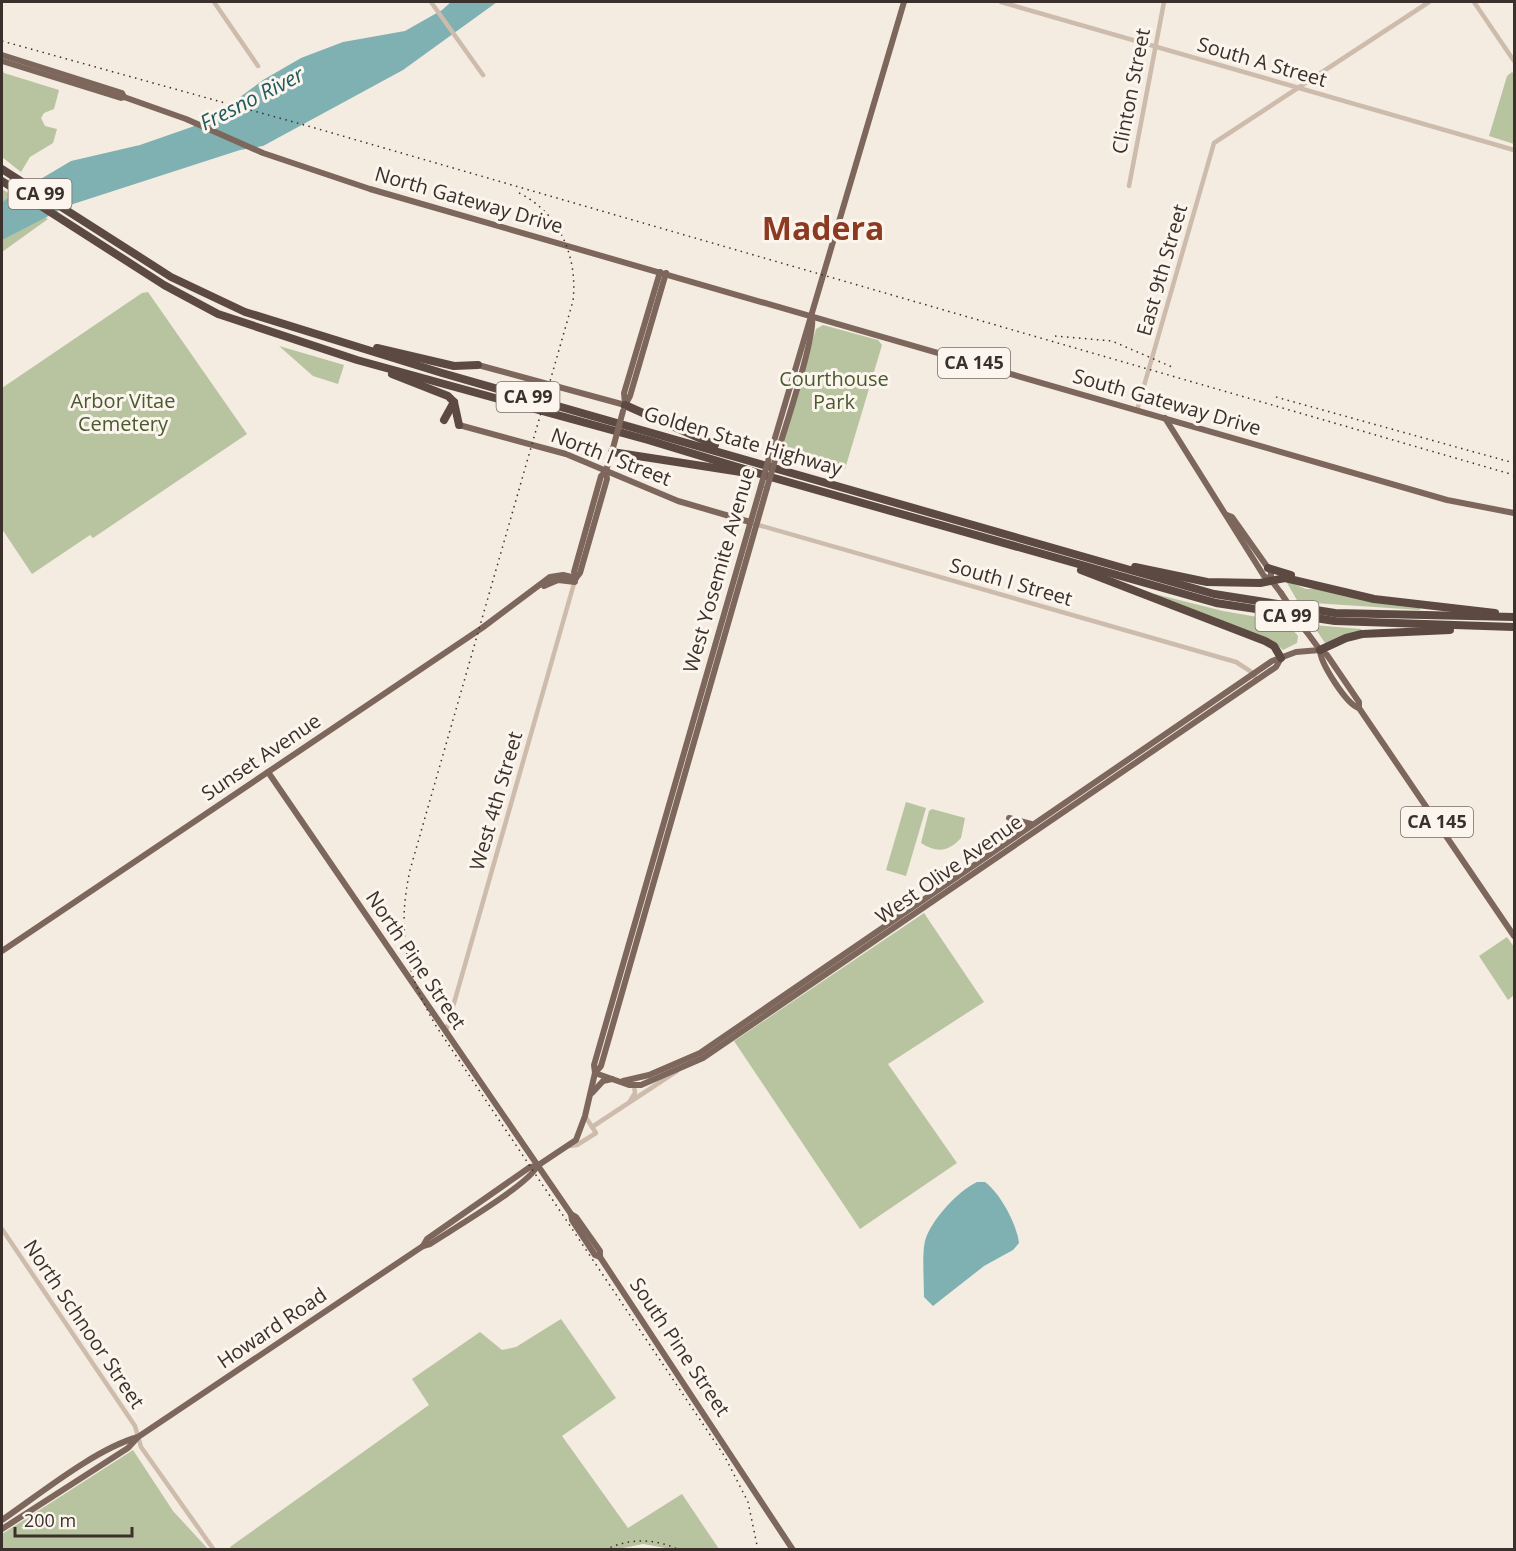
<svg xmlns="http://www.w3.org/2000/svg" width="1516" height="1551" viewBox="0 0 1516 1551" font-family="'Open Sans',sans-serif">
<rect width="100%" height="100%" fill="#f4ebe1"/>
<g fill="#b8c4a0">
<polygon points="1510,68 1514,75 1514,144 1489,136 1507,76 1512,72"/>
<polygon points="2,69 4,73 59,90 54,109 44,113 41,118 45,126 57,129 53,143 30,157 21,172 2,157"/>
<polygon points="2,189 48,219 2,252"/>
<polygon points="148,292 247,434 93,538 90,535 32,574 2,529 2,388 142,293"/>
<polygon points="823,325 878,340 882,345 845,469 781,449 816,329"/>
<polygon points="279,346 344,365 338,384 313,376"/>
<polygon points="1286,581 1306,589 1321,589 1420,607 1420,610 1298,602"/>
<polygon points="1155,594 1223,611 1286,622 1298,636 1297,643 1283,650 1276,644 1154,597"/>
<polygon points="1313,625 1361,629 1361,632 1328,644 1325,643"/>
<polygon points="906,802 926,808 906,876 886,870"/>
<path d="M932 809 965 818 961 838C948 852 937 853 921 843L929 811Z"/>
<polygon points="924,913 984,1002 888,1064 957,1163 860,1229 734,1041"/>
<polygon points="1507,937 1514,947 1514,995 1508,1000 1479,956"/>
<polygon points="561,1319 616,1398 562,1436 628,1528 682,1494 719,1549 671,1549 643,1544 613,1550 232,1549 230,1547 429,1405 412,1379 480,1332 502,1350 516,1347"/>
<polygon points="133,1450 173,1511 208,1549 2,1550 2,1534"/>
</g>
<g fill="#7fb0b2">
<polygon points="451,2 497,2 403,70 263,146 240,150 70,205 2,240 2,202 71,161 140,145 206,122 263,80 301,58 343,42 405,31 442,10"/>
<path d="M977 1182H985C1000 1193 1017 1224 1019 1243L1013 1250 984 1266 933 1306 924 1297C924 1282 922 1254 925 1241 931 1220 958 1191 977 1182Z"/>
</g>
<g fill="none" stroke-linecap="round" stroke-linejoin="round">
<g stroke="#cdbbac" stroke-width="4.5">
<polyline points="214,2 258,66"/>
<polyline points="431,2 483,75"/>
<polyline points="1001,2 1514,150"/>
<polyline points="1474,2 1514,61"/>
<polyline points="1129,186 1164,2"/>
<polyline points="1137,410 1214,143 1429,2"/>
<polyline points="755,524 1236,662 1250,671 1257,680"/>
<polyline points="446,1031 575,580"/>
<polyline points="630,1101 635,1093 634,1085"/>
<polyline points="592,1127 677,1071"/>
<polyline points="569,1146 577,1145 596,1133 585,1116"/>
<polyline points="2,1229 135,1426 141,1447 214,1550"/>
</g>
<g stroke="#7d675c" stroke-width="6">
<polyline points="2,55 122,93 124,97"/>
<polyline points="2,61 121,98 124,97 186,119 263,153 370,189 1447,500 1514,513"/>
<polyline points="478,365 625,405"/>
<polyline points="625,404 624,393 660,272"/>
<polyline points="624,407 630,396 666,273"/>
<polyline points="1165,418 1264,576 1271,580 1281,593"/>
<polyline points="459,425 566,454 678,501 750,522"/>
<polyline points="769,458 904,2"/>
<path d="M775 460C783 435 816 336 812 317"/>
<polyline points="1227,515 1232,517 1271,572 1271,580"/>
<polyline points="576,578 580,573 607,479 606,471 612,450"/>
<polyline points="576,578 574,572 601,476 606,471"/>
<polyline points="544,586 558,580 575,582"/>
<polyline points="1306,631 1320,650 1327,655 1359,702 1359,708 1514,936"/>
<path d="M1320 650C1320 663 1347 705 1359 708"/>
<polyline points="268,772 571,1214 572,1220 595,1255 600,1257 793,1550"/>
<polyline points="1009,818 1031,824"/>
<polyline points="2,951 482,628 550,577 563,575 576,578"/>
<polyline points="595,1073 629,1085 641,1085 703,1058 1276,667 1281,658"/>
<polyline points="595,1073 601,1066 767,488"/>
<polyline points="623,1081 649,1075 700,1053 1272,661 1296,652 1320,650"/>
<polyline points="592,1093 603,1081 612,1079"/>
<polyline points="571,1214 576,1217 600,1251 600,1257"/>
<polyline points="423,1246 427,1239 530,1167 537,1166 576,1140 585,1116 595,1073 594,1065 761,486"/>
<path d="M2 1520C40 1494 95 1449 138 1437"/>
<path d="M2 1529 128 1448 138 1437 423 1246 430 1244C451 1230 530 1184 537 1166"/>
</g>
<g stroke="#5c4a42" stroke-width="8">
<polyline points="2,169 171,277 245,312 442,373 1214,594 1335,613 1514,617"/>
<polyline points="2,181 164,285 218,314 357,360 648,440 774,478 1216,603 1335,621 1514,627"/>
<polyline points="377,348 454,366 478,365"/>
<polyline points="392,374 448,396 454,402 459,425"/>
<polyline points="625,405 715,445"/>
<polyline points="444,420 454,402"/>
<polyline points="612,452 741,472"/>
<polyline points="1135,567 1207,582 1260,583 1285,578 1374,599 1495,613"/>
<polyline points="1268,568 1291,575"/>
<polyline points="1081,570 1265,641 1274,646 1281,658"/>
<polyline points="1320,650 1346,638 1362,634 1450,630"/>
</g>
<g stroke="#3b302b" stroke-width="1.5" stroke-dasharray="1.5 4.5" stroke-linecap="butt">
<polyline points="2,41 308,126 1514,475"/>
<path d="M519 193C560 213 578 258 573 301L410 870C397 931 405 972 436 1026L725 1457 748 1502 758 1550"/>
<polyline points="1055,336 1112,341 1172,367"/>
<polyline points="1276,397 1514,463"/>
<path d="M605 1550C628 1538 656 1538 679 1550"/>
</g>
<g stroke="#7d675c" stroke-width="6">
<polyline points="613,448 623,411"/>
<polyline points="761,486 769,458"/>
<polyline points="767,488 775,460"/>
<polyline points="1281,593 1306,631"/>
</g>
</g>
<g text-anchor="middle" stroke-width="6" stroke-linejoin="round" paint-order="stroke">
<g fill="#fbf5ee" stroke="#756b66" stroke-width="1.5">
<rect x="8.5" y="179" width="63" height="30" rx="4.5"/>
<rect x="938" y="348" width="72" height="30" rx="4.5"/>
<rect x="496.5" y="382" width="63" height="30" rx="4.5"/>
<rect x="1255.5" y="601" width="63" height="30" rx="4.5"/>
<rect x="1401" y="807" width="72" height="30" rx="4.5"/>
</g>
<g font-size="18" font-weight="bold" fill="#3b302b">
<text x="40" y="200">CA 99</text>
<text x="974" y="369">CA 145</text>
<text x="528" y="403">CA 99</text>
<text x="1287" y="622">CA 99</text>
<text x="1437" y="828">CA 145</text>
</g>
<g font-size="20" fill="#3b302b" stroke="#fbf5ee">
<text transform="translate(1262 62) rotate(16)" y="7">South A Street</text>
<text transform="translate(1131 91) rotate(-79)" y="7">Clinton Street</text>
<text transform="translate(469 200) rotate(16)" y="7">North Gateway Drive</text>
<text transform="translate(1162 270) rotate(-74)" y="7">East 9th Street</text>
<text transform="translate(1167 402) rotate(16)" y="7">South Gateway Drive</text>
<text transform="translate(743 441) rotate(16)" y="7">Golden State Highway</text>
<text transform="translate(611 457) rotate(21)" y="7">North I Street</text>
<text transform="translate(719 570) rotate(-74)" y="7">West Yosemite Avenue</text>
<text transform="translate(1011 582) rotate(16)" y="7">South I Street</text>
<text transform="translate(261 757) rotate(-34)" y="7">Sunset Avenue</text>
<text transform="translate(496 801) rotate(-74)" y="7">West 4th Street</text>
<text transform="translate(949 869) rotate(-35)" y="7">West Olive Avenue</text>
<text transform="translate(416 960) rotate(56)" y="7">North Pine Street</text>
<text transform="translate(84 1324) rotate(56)" y="7">North Schnoor Street</text>
<text transform="translate(272 1328) rotate(-34)" y="7">Howard Road</text>
<text transform="translate(680 1347) rotate(56)" y="7">South Pine Street</text>
</g>
<g font-size="20" fill="#4a5a2e" stroke="#fbf5ee">
<text x="834" y="386">Courthouse<tspan x="834" dy="23">Park</tspan></text>
<text x="123" y="408">Arbor Vitae<tspan x="123" dy="23">Cemetery</tspan></text>
</g>
<g font-size="21" font-style="italic" fill="#1f5a5e" stroke="#fbf5ee">
<text transform="translate(252 99) rotate(-27)" y="7">Fresno River</text>
</g>
<g font-size="32" font-weight="bold" fill="#8c3b22" stroke="#fbf5ee">
<text x="823" y="240">Madera</text>
</g>
</g>
<rect width="1516" height="1551" fill="none" stroke="#3b302b" stroke-width="6"/>
<path d="M15 1527v9h117v-9" fill="none" stroke="#3b302b" stroke-width="3"/>
<text x="24" y="1527" font-size="18" fill="#3b302b" stroke="#fbf5ee" stroke-width="4.5" paint-order="stroke">200 m</text>
</svg>
